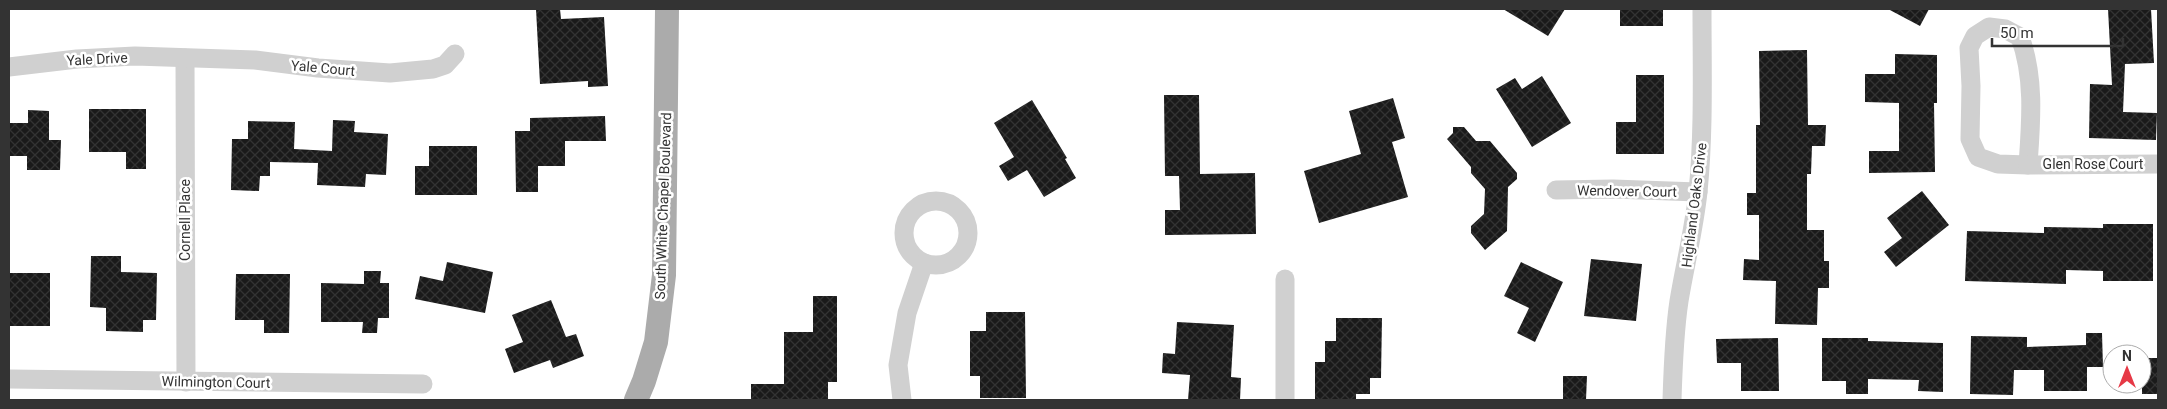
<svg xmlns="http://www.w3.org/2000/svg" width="2167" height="409" viewBox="0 0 2167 409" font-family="Roboto,sans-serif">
<defs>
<pattern id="building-cross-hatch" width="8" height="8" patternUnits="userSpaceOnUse" patternTransform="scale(1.25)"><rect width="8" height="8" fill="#1a1a1a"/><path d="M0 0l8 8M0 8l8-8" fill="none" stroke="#333"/></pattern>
</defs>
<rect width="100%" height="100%" fill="#fff"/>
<g fill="url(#building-cross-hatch)">
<polygon points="536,9 560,9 561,19 604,17 608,86 588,87 588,81 540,84"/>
<polygon points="1503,9 1565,9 1548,36"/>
<rect x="1620" y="9" width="43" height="17"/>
<polygon points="1888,9 1929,9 1920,26"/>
<polygon points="2108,9 2151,9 2154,63 2125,64 2123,112 2157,113 2156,140 2089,138 2090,84 2112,85"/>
<polygon points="1807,50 1808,125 1826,125 1825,146 1812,146 1811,174 1807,174 1807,230 1824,230 1824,261 1829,261 1829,288 1818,288 1817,325 1775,324 1776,281 1743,280 1744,259 1759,260 1759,215 1747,215 1747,193 1756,193 1756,125 1760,125 1759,51"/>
<polygon points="1895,54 1937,55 1937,103 1934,103 1935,172 1869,173 1869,151 1899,151 1899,103 1865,102 1865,74 1895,74"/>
<polygon points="1636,75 1664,75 1664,154 1616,154 1616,122 1636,122"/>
<polygon points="1542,76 1571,123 1532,147 1496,89 1515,78 1522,89"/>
<polygon points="1164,95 1199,95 1200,174 1255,173 1256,234 1165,235 1165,210 1180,210 1179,176 1165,176"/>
<polygon points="1393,98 1405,138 1392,142 1408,197 1319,223 1304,171 1361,154 1349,111"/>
<polygon points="1032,100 1067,158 1065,159 1076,178 1044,197 1027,170 1008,181 999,166 1014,157 994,123"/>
<polygon points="89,109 146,109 146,169 126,169 126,152 89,152"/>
<polygon points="28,110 49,111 49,140 61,140 60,170 27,170 27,156 9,156 9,123 28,123"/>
<polygon points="605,116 606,141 565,141 565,166 538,166 538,192 516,192 515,131 530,131 530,118"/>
<polygon points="333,120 355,121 354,132 388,134 386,175 366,174 365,187 317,185 318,163 270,162 270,176 260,176 259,191 231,190 232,139 248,139 248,121 295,122 294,149 332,151"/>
<polygon points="1453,127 1464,127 1476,141 1490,141 1517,173 1517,179 1508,187 1507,231 1485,250 1471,233 1471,226 1484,214 1485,189 1471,173 1471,167 1447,139 1453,133"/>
<polygon points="429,146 477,146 477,195 415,195 415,166 429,166"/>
<polygon points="1922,191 1949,225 1896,267 1884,252 1902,238 1887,218"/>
<polygon points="2103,224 2153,224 2153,281 2103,281 2103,271 2066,270 2066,284 1965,281 1967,231 2044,233 2044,227 2103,228"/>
<polygon points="91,256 121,256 121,272 157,273 156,320 143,320 143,332 106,331 106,308 90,307"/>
<polygon points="1591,259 1642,264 1636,321 1584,316"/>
<polygon points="447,262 493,272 485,313 415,299 420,276 443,281"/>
<polygon points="1521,262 1563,282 1535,342 1517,333 1529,308 1504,296"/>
<polygon points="364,271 381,271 380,283 389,283 389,318 378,318 377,333 362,333 363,322 321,322 321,283 364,284"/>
<rect x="9" y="273" width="41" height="53"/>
<polygon points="236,274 290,274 289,333 264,333 264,320 235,320"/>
<polygon points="813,296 837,296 837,382 828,382 828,399 751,399 751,384 784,384 784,332 813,332"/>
<polygon points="551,300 566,337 576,334 584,356 553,368 550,360 514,373 505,349 523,342 512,315"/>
<polygon points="986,312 1025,312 1026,398 980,398 980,376 970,376 970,331 986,331"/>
<polygon points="1336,318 1382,318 1381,378 1370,378 1370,394 1356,394 1356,400 1315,400 1315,362 1325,362 1325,341 1336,341"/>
<polygon points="1177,322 1234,325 1231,377 1241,378 1240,400 1188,400 1190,375 1162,373 1163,353 1175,354"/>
<polygon points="2086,333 2102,333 2103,367 2087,367 2087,391 2044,391 2044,370 2014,370 2013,395 1970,394 1971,336 2027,337 2027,347 2086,345"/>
<polygon points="1778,338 1779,391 1741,391 1741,363 1717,363 1716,339"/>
<polygon points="1822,338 1868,338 1868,341 1943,343 1943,392 1918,391 1919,380 1868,379 1868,394 1846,394 1846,381 1822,381"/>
<rect x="2142" y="358" width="16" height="36"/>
<polygon points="1563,376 1587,376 1586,400 1563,400"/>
</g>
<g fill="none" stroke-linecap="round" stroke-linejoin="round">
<g stroke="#d0d0d0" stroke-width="19">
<path d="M1989 27 2005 29 2020 37C2035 78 2031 122 2028 165L1998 164 1978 157 1970 139 1971 86 1969 48 1975 36Z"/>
<polyline points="185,58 186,382"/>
<polyline points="9,67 77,59 135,56 255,60 318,68 390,73 433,69 445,65 455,54"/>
<polyline points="2028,165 2158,164"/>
<polyline points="1556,190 1613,189 1698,192"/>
<circle cx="936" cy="233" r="32"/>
<polyline points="1285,279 1285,400"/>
<polyline points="9,379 423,384"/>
<polyline points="902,400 898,365 907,313 924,263"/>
<path d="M1672 400C1673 367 1674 334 1679 301 1685 265 1694 229 1698 192 1704 131 1702 70 1702 9"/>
</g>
<polyline stroke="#ababab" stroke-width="24" points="636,400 644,381 656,342 664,275 667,9"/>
</g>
<g text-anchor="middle" stroke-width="5" stroke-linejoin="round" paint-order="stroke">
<g font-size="14" fill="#333" stroke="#fff">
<text transform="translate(97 59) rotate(-3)" y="5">Yale Drive</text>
<text transform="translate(323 68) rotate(5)" y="5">Yale Court</text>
<text x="2093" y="169">Glen Rose Court</text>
<text transform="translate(1627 191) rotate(1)" y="5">Wendover Court</text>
<text transform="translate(1694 205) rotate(-83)" y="5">Highland Oaks Drive</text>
<text transform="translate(663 206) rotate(-88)" y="5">South White Chapel Boulevard</text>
<text transform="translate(185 220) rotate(-90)" y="5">Cornell Place</text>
<text transform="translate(216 382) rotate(1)" y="5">Wilmington Court</text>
</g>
</g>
<rect width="2167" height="409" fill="none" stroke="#333333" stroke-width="20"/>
<g transform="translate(2127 369)"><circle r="24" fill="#ffffff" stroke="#adadad"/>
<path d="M0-4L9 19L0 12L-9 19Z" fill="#e63946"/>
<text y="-8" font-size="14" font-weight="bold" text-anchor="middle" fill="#333333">N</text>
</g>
<path d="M1992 38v8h131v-8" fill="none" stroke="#333333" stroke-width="2.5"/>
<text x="2000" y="38" font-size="15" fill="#333333" stroke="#ffffff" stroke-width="4" paint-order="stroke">50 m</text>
</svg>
